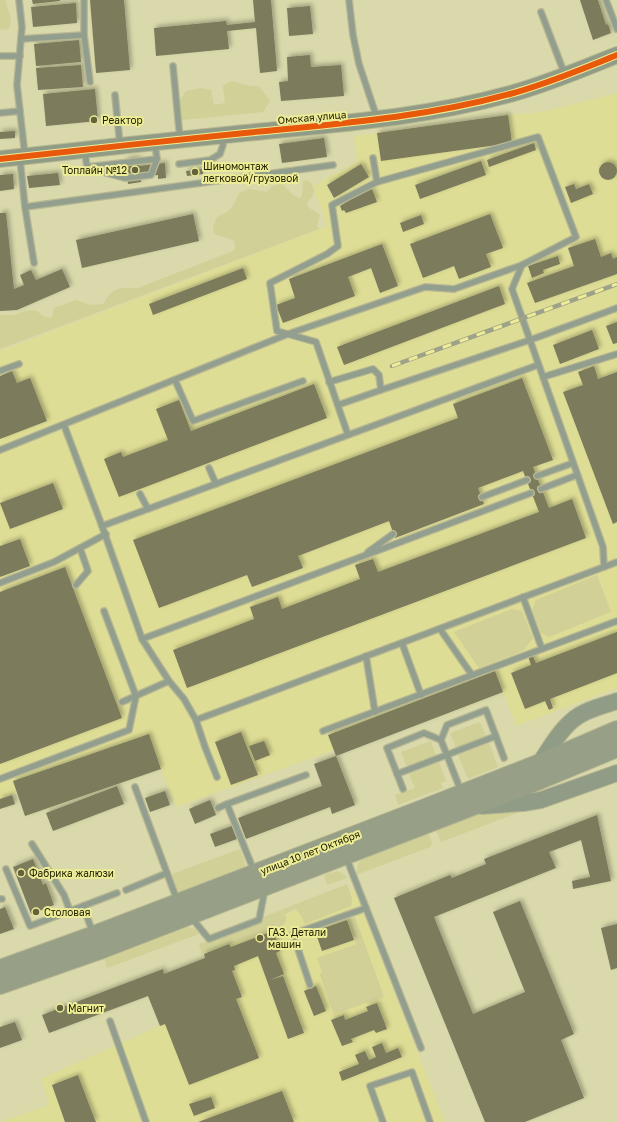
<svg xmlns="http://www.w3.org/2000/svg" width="617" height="1122" viewBox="0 0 617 1122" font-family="'Golos Text',sans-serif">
<defs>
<filter id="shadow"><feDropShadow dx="2.5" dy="-2.5" stdDeviation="2" flood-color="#0004"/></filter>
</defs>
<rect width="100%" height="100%" fill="#d9d9ab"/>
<g fill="#dedd95">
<polygon points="617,93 617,688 516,726 503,692 334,750 176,807 161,769 25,816 17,793 0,799 0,351 327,226 313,186 355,163 357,159 354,136 508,115 541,112"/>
<polygon points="354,889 445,1122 0,1122 49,1105 41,1079 227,996 208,943"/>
</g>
<g fill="#d0d097">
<polygon points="0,0 5,0 11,18 10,27 7,30 0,29"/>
<polygon points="231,81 250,86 259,86 270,101 263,112 182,120 180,100 186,91 202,88 211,90 214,105 225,103 223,86"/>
<path d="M307 180 311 183 314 190 312 197 307 203 308 207 320 215 317 226 319 229 0 349V315H15L25 311 33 310 37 311 43 316 51 318 53 315 54 308 76 300 90 305 103 304C114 286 118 288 138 288L233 251 235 248 234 241C219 232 206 240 217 217 233 210 232 208 239 193L249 189 267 192 272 186 282 184 293 195 300 198 302 195 303 181Z"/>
<polygon points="597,575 611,612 549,637 541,633 532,610 536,600"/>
<polygon points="512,609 522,611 533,638 523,651 479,668 454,632"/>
<polygon points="480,722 486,736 456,748 450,733"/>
<polygon points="431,741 436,756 407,767 401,752"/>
<polygon points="489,743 498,767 468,779 458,755"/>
<polygon points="439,762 446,781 441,783 443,788 398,805 395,795 415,788 409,774"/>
<polygon points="525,810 441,842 436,830 478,815 496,811"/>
<polygon points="428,833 432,842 430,847 356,875 358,864 362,859"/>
<polygon points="240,849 247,869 179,894 172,874"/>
<polygon points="338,871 344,875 347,878 327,885 324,875"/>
<path d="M347 884C349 891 354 899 351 906L305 924 300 914 295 909 285 914C287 919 287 922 282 926L202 954 199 944 264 920 263 917Z"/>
<polygon points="355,917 384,997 334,1014 320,975 322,971 317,958 356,944 348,919"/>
<path d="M186 927C192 927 197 929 199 934L107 968 104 957Z"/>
</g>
<g fill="#7b7b5d" filter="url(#shadow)">
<polygon points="32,0 60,0 60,1 33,4"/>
<polygon points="90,0 124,0 130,70 96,73"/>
<polygon points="253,0 271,0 277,71 260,73 256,28 227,31 229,49 156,56 154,28 226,21 227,25 255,22"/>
<polygon points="580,0 598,0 606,25 608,24 611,33 593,40"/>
<polygon points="76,3 77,23 33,27 31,7"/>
<polygon points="310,6 313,34 289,36 287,8"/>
<polygon points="79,40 81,62 36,66 34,44"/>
<polygon points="310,55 311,67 341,65 344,96 281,101 279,82 288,81 287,57"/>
<polygon points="81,65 83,87 38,90 36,68"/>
<polygon points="95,89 98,121 46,126 43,94"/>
<polygon points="508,115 512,143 381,161 377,133"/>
<polygon points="15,131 15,138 0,139 0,132"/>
<polygon points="324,138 327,157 282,163 279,144"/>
<polygon points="534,143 536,150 489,167 487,160"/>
<polygon points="138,158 139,166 165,163 166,178 158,179 158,175 141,177 141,182 128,184 125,160"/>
<polygon points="481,161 486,175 420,199 415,185"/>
<circle cx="608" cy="171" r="9"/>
<polygon points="361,164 369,177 334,198 327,185"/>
<polygon points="203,169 203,174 187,176 186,171"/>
<polygon points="58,173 60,185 29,188 27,176"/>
<polygon points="13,174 14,189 0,191 0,175"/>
<polygon points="574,184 576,189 589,184 593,194 571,203 565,187"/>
<polygon points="372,189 377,202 346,213 344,210 342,211 340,206 359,194"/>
<polygon points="0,213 6,213 14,289 24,285 20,275 31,270 36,280 62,269 70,287 17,310 0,311"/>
<polygon points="193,214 199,241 82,268 76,240"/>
<polygon points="490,214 503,248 486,254 491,267 459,279 454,266 423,278 410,244"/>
<polygon points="421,215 424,224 403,232 400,223"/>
<polygon points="595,239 601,257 611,253 613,259 617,257 617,274 535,303 527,283 574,266 568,248"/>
<polygon points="382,244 398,286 380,293 371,268 348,277 355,296 283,323 276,305 295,298 289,279"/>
<polygon points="558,256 560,264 543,270 544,273 532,278 528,266"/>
<polygon points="243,268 247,279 153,315 149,304"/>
<polygon points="499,286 505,304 344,365 337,347"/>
<polygon points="617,322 617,343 613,344 606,326"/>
<polygon points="592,330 599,349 560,364 553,345"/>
<polygon points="594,366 598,379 617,372 617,522 613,524 563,392 583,385 578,372"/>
<polygon points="12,371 17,383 30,378 47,421 0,439 0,376"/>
<polygon points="522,378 553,460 533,467 549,508 572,499 586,538 187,688 173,650 254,619 250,607 278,597 282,609 360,579 355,565 373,559 378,572 539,512 523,471 478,488 484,504 395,538 389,521 298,556 303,568 252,587 247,575 159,608 133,540 458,418 453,404"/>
<polygon points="314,384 327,418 119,497 104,459 121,452 123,457 168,440 156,409 179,400 191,431"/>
<polygon points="53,483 63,509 10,529 0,503"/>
<polygon points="20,539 30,566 0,577 0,546"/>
<polygon points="65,567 122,718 0,764 0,592"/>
<polygon points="617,632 617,673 550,699 553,708 549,710 545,701 525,709 511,673 531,665 528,656 532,654 536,663"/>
<polygon points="495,671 503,692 336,756 328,735"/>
<polygon points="241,732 258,775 231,785 215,742"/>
<polygon points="149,734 161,769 25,816 13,781"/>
<polygon points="264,741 270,755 255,761 249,746"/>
<polygon points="336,756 355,805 332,814 330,807 246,839 238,818 322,786 314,764"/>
<polygon points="117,786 124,804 53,831 46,813"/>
<polygon points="165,791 170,805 150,812 145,798"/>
<polygon points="12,795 15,804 0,809 0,799"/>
<polygon points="210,800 216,815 195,824 189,809"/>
<polygon points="597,815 611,881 573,889 572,881 590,877 581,840 549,852 556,868 434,917 473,1014 525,992 493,912 520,901 574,1034 561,1040 584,1098 525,1122 485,1122 394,898 450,875 452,878 486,864 484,859"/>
<polygon points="232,826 237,839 215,847 210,834"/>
<polygon points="33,859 43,885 46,883 54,905 31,914 13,867"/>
<polygon points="5,907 14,929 0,934 0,909"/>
<polygon points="347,920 354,940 322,951 315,931"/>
<polygon points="617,924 617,968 611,970 601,928"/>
<polygon points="273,931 280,951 276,953 284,974 270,980 283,976 304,1033 288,1039 258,956 234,966 235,970 232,971 242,997 236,999 259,1058 189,1085 165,1024 160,1026 148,996 49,1033 42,1015 163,969 164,974 205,958 204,954 229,944 231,947"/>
<polygon points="316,986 326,1011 314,1016 304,991"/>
<polygon points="377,1003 387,1029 376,1033 374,1030 351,1039 353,1042 342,1046 331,1020 344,1015 345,1020 368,1011 366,1007"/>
<polygon points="15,1022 22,1040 0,1048 0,1027"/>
<polygon points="382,1043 386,1053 398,1048 402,1057 342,1081 339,1072 359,1064 355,1055 365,1051 369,1060 376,1057 372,1047"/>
<polygon points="78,1075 93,1115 96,1122 65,1122 52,1085"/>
<polygon points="282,1091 294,1122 198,1122"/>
<polygon points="211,1097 215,1108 194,1116 189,1104"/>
</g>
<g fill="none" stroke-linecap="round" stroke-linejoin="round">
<defs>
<g id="lane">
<polyline points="19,0 22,27 17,85 25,156"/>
<polyline points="84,0 84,35"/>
<polyline points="349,0 353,35 359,64 377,118"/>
<polyline points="606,0 617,29"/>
<polyline points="541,12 565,75"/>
<polyline points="21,39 84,35 90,82"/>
<polyline points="0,56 20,56"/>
<polyline points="173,66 180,139"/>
<polyline points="115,95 120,145"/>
<polyline points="0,113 20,111"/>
<polyline points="85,152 87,167 157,159 155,144"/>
<polyline points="373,158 377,182 538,137 576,237 522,265 512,289 603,547 604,567"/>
<polyline points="20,159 25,207 34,263"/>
<polyline points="179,164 210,160 220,154 223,145 223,137"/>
<polyline points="91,169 125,178 151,175 157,159"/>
<polyline points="377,182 332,205 338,246 327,254 270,283 277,331 316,342 348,435 538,365"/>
<polyline points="25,207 333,165"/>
<polyline points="0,371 19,364"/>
<polyline points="543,377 617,354"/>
<polyline points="175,380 193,421 303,381"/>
<polyline points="329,382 373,369 379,375 381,390 338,405"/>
<polyline points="381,390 530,340 617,308"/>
<polyline points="64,425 102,526 142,639 169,681 184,699 196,720 205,747 217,777"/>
<polyline points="0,450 288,334 425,287 454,289 522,265"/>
<polyline points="209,468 216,484"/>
<polyline points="537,476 573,463"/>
<polyline points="541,489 577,475"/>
<polyline points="140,494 148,509"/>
<polyline points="482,497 527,480"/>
<polyline points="102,526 348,435"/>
<polyline points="368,552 393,534"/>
<polyline points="0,583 54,562 106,534"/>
<polyline points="76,585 88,571 80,548"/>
<polyline points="523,597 542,649"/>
<polyline points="440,629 472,675"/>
<polyline points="142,639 531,493"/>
<polyline points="402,643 421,695"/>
<polyline points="366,656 375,712"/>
<polyline points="122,702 169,681"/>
<polyline points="196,720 617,562"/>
<polyline points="323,731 617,621"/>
<polyline points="397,774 496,736"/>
<polyline points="0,779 129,730 136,696 104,611"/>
<polyline points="135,787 177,900"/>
<polyline points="403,789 387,748 424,733 441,740"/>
<polyline points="461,791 441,740 447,725 486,710 504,758"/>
<polyline points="218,808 227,804"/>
<polyline points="32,844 64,895 70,911"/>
<polyline points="346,857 421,1048"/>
<polyline points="6,869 30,926 83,906 93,933"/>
<polyline points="254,871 227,804 306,775"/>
<polyline points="126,890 167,873"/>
<polyline points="0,899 2,899"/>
<polyline points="83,906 117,893"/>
<polyline points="191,917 209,939 259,920 265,889"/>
<polyline points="310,985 293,934 366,908"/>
<polyline points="110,1021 146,1122"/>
<polyline points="383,1122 370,1086 412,1072 430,1122"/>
</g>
<g id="secondary">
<path d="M0 159C82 150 163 141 245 133 335 124 423 118 510 94 547 84 582 69 617 55"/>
<path d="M540 763C550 748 560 730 574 719 586 709 603 706 617 701"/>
<polyline points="482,806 523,803 541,800 617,773"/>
</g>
<g id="primary">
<polyline points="0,969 94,935 425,808 540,763 617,730"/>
<polyline points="0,985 100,950 528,785 617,748"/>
</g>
</defs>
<use href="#lane" stroke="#b9b893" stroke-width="8"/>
<use href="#secondary" stroke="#b9b893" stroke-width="18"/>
<use href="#primary" stroke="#b9b893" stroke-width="20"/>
<use href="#lane" stroke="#939f8e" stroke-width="5.5"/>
<use href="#secondary" stroke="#909c86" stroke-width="16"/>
<use href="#primary" stroke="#97a086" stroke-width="18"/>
<defs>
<polyline id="rail" points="392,366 617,284"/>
</defs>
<use href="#rail" stroke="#9da288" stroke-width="4.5"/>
<use href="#rail" stroke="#edec97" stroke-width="3" stroke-dasharray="9" stroke-linecap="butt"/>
<defs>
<path id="cycleway" d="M0 159C82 150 163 141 245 133 335 124 423 118 510 94 547 84 582 69 617 55"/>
</defs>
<use href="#cycleway" stroke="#edec97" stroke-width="8"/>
<use href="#cycleway" stroke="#e8590c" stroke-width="6"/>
</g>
<g fill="#63623c" stroke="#edec97" stroke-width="1.5">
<circle cx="94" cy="120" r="4"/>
<circle cx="135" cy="170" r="4"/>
<circle cx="195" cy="172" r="4"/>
<circle cx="21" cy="873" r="4"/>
<circle cx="36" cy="912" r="4"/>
<circle cx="260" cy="938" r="4"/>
<circle cx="60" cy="1008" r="4"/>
</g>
<g text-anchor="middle" stroke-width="4" stroke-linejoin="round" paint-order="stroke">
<g font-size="10" fill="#232200" stroke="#edec97">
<text transform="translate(312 117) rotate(-5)" y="4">Омская улица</text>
<text transform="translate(310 852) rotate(-21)" y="4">улица 10 лет Октября</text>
</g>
<g font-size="10" fill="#232200" stroke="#edec97" text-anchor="start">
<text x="102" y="124">Реактор</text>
<text x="203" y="170">Шиномонтаж<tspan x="203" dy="12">легковой/грузовой</tspan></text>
<text x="127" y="174" text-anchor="end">Топлайн №12</text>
<text x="29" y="877">Фабрика жалюзи</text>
<text x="44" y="916">Столовая</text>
<text x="268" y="936">ГАЗ. Детали<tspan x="268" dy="12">машин</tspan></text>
<text x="68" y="1012">Магнит</text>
</g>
</g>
</svg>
